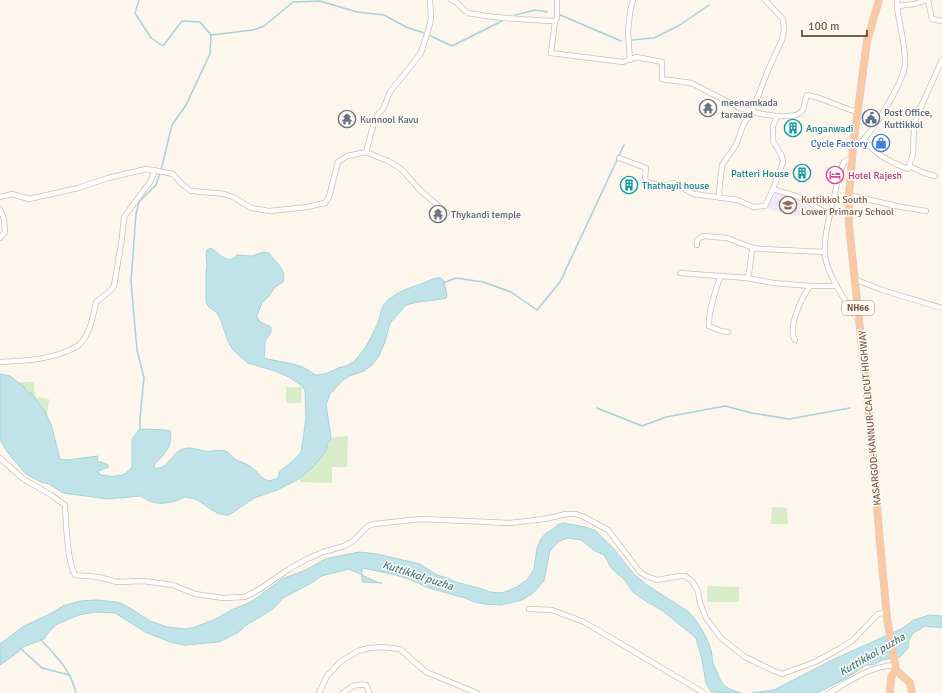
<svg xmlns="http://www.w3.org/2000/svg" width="942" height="693" viewBox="0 0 942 693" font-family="Signika,sans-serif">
<rect width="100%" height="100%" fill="#fdf6ec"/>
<polygon fill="#fde8e0" points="826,122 841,125 840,135 823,132"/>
<polygon fill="#f3e8fa" points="776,193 799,199 805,203 808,207 806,215 795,216 767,209"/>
<g fill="#d8ecc9">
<path d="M18 382H34L35 397 49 399 47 416C42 405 37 400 28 391 24 388 22 385 18 383Z"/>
<polygon points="286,387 302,387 301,403 286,403"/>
<polygon points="348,436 347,467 332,467 332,483 300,482 300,479 333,437"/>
<polygon points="772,507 787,508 788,524 771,524"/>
<polygon points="707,586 739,587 739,602 707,602"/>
</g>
<g fill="#bfe3e8" stroke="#a5d3da">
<path d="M211 248C218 253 229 266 237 255L252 256 263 252 269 253C275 262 287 269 283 282L275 287 269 296 262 303 256 318H258L260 322 271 327C272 336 266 336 265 343 265 348 265 353 264 358 281 363 301 362 315 375 324 375 330 372 338 368 342 367 347 366 350 364 362 356 370 340 376 327 381 319 379 309 386 302 396 292 409 288 421 284 428 282 433 277 441 278L444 281 447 296 446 298 443 299 418 302 406 305 390 323 385 342 379 356 372 365 364 371 349 376 342 381 330 394 326 405 331 437 330 441 327 444V449L325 452 313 467 299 479 277 490 254 498 229 515C216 516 208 506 197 500 193 498 189 498 185 497 170 504 155 507 141 496L108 499 63 493 49 484 41 482 26 474 8 453 0 440V374L10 376 23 386 27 391 32 394 44 410 51 424 60 459 67 460 98 456 97 461 107 464 109 467 98 471 99 474C106 477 118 477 125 474 127 472 130 469 132 467V439L139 430 143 429 166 430 170 431C174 446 163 455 154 465V468C170 471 171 448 189 448 194 448 199 450 204 451 211 452 219 449 225 451 229 452 231 456 235 459 240 462 246 463 251 467 259 472 260 479 270 481L278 478 280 471 293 461 301 452 302 446 306 418 305 391 302 386 289 377 275 371 248 363 233 350 228 341 221 321 217 313 209 307 206 302V273L207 265 206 254 207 250Z"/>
<path d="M563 523 586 527 596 531 613 548 634 574 647 585 689 612C698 622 706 635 710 647 712 652 712 658 713 663 714 667 717 671 718 675 723 687 729 690 742 693L711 692 706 683 702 660 696 638 663 611 644 600 633 592 625 580 612 569 604 555 595 551 581 540 568 538 559 541 550 551 544 581 533 593 522 600 501 605 485 604 474 602 465 598 429 588 409 579 392 574 362 568V575L377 582 382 583 362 582V575L349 569 321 576 313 582 283 598 273 609 245 626 239 632 219 642 184 645 170 642 145 632 115 613 95 612 79 615 57 624 48 633 44 639 23 647 17 653 0 665V644L24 626 50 614 63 606 80 601 96 600 118 602 130 608 150 621 167 627 186 629 195 627 216 619 231 610 251 602 282 579 306 570 325 559 359 552 377 554 420 564 437 575 447 578 456 582 482 589 490 592 502 593 517 587 528 579 534 569 537 548 541 539 546 533 553 529 559 524Z"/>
<polygon points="929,615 942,616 942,628 925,626 913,633 909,640 908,648 900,657 882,660 873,665 866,665 845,679 817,693 752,693 774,690 830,661 901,629 914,620"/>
</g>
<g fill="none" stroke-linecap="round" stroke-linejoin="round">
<g stroke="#a5d3da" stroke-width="1.5">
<polyline points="139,0 135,13 151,38 163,46 182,21 200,22 211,35 210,54 186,105 172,125 161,170"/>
<polyline points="558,14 621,41"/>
<polyline points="515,15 535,10 547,12"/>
<polyline points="211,35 253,30 264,26 293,2 320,1 357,12 384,15 406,27 424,33"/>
<polyline points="431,36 452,46 502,21"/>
<polyline points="632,40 654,38 680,25 709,5"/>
<polyline points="443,283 456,278 483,282 511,292 537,310 560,282 624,145"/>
<polyline points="597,408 642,426 666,417 725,406 752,413 789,419 850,408"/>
<polyline points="140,430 140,418 144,378 137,350 131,282 136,214 139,202 156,185 160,173"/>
<path d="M40 639C56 656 71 670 76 693"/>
<polyline points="20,648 42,668 69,675"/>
</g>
<defs>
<g id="minor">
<path d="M451 0C460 2 461 9 468 13 472 14 477 14 480 15 505 19 530 20 555 21"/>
<polyline points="557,0 557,18 555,21 551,53 623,62 636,57 662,62 662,79 691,83 740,108 761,114 777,116"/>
<polyline points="897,0 897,6 915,4 926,0"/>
<polyline points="928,0 932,19 942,21"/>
<polyline points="630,60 628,32 630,12 633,0"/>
<path d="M864 139C874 154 892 163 908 169L913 154 914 127 918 113 942 60"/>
<path d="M853 147C857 145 862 142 865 138 877 124 904 81 905 64 906 45 899 25 897 6"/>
<polyline points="366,152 388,161 401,169 421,191 447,213"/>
<polyline points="619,158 646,168 645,178 646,182 663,186 673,183 694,194 738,200 753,207 765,206 773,189"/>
<path d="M851 158 844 162C837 178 835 196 830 214 817 210 817 207 807 201 797 195 784 193 773 189L783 162 782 156 773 141V126L777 116C786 116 801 118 804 107 805 102 805 99 807 95 825 98 840 108 858 112"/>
<polyline points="909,166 924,173 935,176"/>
<polyline points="153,170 173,174 182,184 191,191 225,194 235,198 251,208 269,211 307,207 325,203 329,197 338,162 347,156 366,152 374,123 378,114 383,109 390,92 421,53 429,28 431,18 430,0"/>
<polyline points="849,195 901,207 926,211"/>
<path d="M0 197 12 194 29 199 78 188 108 178 146 169 153 170 154 173 150 182 124 217 122 238 114 286 110 291 96 302C93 317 90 334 79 345 75 348 69 350 65 352 44 360 22 361 0 362"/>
<polyline points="720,198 719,193 722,165 736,145 744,123 752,112 768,70 782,40 784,30 783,19 765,0"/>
<polyline points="0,209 4,219 5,232 0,238"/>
<path d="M830 214C827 226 824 241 825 254 826 274 847 303 858 320"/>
<polyline points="697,245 697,240 703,236 727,238 753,248 761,249 825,252"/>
<polyline points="680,273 720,276"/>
<polyline points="747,278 774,283 810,286"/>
<polyline points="854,279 882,290 942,308"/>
<path d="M728 332 721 331 709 326C708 310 716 292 720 276L747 278C752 269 749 258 753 248"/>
<path d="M795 340C787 328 802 297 810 286H837"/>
<path d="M0 458 22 478 51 495 65 505C66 522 67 562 75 575L98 577 117 582 143 581 173 585 195 594 223 598 245 597 260 589 289 569 307 559 323 552 344 546 353 541 368 526 374 524 421 519 510 523 545 519 566 514H576L584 517 608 530 640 572 646 576 657 580 680 576H685L692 581 698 591 700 603 706 618 721 638 745 657 774 671 782 674 815 662 839 649 852 641 878 614 887 612"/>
<polyline points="529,609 552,610 584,622 704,693"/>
<polyline points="319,693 327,676 340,662 358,651 369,648 382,647 400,649 426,672 477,693"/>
<path d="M343 693C350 687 356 683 366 685L369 692"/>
<path d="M829 693C850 681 870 666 895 665"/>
</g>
<g id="trunk">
<polyline points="879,0 867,41 853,147 849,195 849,225 873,452 879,532 887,618 896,670 910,683 912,693"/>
<polyline points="890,693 891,677 896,670"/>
</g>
</defs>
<use href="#minor" stroke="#d1beb0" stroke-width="6"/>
<use href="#trunk" stroke="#dad1cd" stroke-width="8"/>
<use href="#minor" stroke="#fff" stroke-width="4.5"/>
<use href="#trunk" stroke="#f9c8a4" stroke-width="7"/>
</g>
<defs>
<symbol id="temple-ring" viewBox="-11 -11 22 22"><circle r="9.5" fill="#fffaf3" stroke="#6b7280" stroke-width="1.5"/><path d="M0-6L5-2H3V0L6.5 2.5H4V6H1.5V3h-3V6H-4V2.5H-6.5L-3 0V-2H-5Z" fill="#6b7280"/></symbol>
<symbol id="civic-ring" viewBox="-11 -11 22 22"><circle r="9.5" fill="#fffaf3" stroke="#5c6f8a" stroke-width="1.5"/><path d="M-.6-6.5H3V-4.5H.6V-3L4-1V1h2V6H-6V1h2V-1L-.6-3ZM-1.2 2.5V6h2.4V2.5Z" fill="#5c6f8a"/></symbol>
<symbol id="building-ring" viewBox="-11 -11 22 22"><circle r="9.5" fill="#fffaf3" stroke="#0f9aa8" stroke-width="1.5"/><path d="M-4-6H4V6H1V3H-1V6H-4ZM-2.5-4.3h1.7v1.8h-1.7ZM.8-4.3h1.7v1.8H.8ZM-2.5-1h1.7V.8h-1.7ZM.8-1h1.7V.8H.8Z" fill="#0f9aa8"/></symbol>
<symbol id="shop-ring" viewBox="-11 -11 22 22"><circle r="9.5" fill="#fffaf3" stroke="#3f7fe0" stroke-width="1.5"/><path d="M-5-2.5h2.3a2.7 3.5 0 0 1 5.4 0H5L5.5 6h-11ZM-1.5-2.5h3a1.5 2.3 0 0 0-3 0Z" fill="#3f7fe0"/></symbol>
<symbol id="hotel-ring" viewBox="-11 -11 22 22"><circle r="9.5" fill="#fffaf3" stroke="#d1479c" stroke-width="1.5"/><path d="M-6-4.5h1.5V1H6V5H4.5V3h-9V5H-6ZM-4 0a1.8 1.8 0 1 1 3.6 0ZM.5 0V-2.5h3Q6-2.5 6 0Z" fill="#d1479c"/></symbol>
<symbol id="school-ring" viewBox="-11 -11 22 22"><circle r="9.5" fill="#fffaf3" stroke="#8d6e63" stroke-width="1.5"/><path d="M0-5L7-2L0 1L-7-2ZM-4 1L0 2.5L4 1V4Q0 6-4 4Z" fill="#8d6e63"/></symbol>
</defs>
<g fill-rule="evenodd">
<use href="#temple-ring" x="698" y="98" width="20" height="20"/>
<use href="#civic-ring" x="861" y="108" width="20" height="20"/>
<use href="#temple-ring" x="337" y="109" width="20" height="20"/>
<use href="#building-ring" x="783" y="118" width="20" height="20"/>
<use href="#shop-ring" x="871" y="133" width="20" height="20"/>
<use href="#building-ring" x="792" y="163" width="20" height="20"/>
<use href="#hotel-ring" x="825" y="165" width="20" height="20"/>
<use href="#building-ring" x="619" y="175" width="20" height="20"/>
<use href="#school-ring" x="778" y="195" width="20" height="20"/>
<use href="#temple-ring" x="428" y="204" width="20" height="20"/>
</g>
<g text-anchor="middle" stroke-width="3" stroke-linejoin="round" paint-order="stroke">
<rect fill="#fffaf3" stroke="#a28b7f" stroke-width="1" x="842" y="301" width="32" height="14" rx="3"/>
<g font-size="9" font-weight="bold" fill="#7a5c4d">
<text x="858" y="311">NH66</text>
</g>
<g font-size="10" fill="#5b616d" stroke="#fffaf3" text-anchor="start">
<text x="721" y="106">meenamkada<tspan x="721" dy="12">taravad</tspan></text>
<text x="360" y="123">Kunnool Kavu</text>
<text x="451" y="218">Thykandi temple</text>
</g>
<g font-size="10" fill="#4e5e75" stroke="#fffaf3" text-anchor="start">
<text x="884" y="116">Post Office,<tspan x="884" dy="12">Kuttikkol</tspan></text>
</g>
<g font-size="10" fill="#0d838f" stroke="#fffaf3" text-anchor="start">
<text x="806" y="132">Anganwadi</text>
<text x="789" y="177" text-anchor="end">Patteri House</text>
<text x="642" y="189">Thathayil house</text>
</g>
<g font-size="10" fill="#366cbe" stroke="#fffaf3" text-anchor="end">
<text x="868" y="147">Cycle Factory</text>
</g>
<g font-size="10" fill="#b23c85" stroke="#fffaf3" text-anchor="start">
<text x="848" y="179">Hotel Rajesh</text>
</g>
<g font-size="10" fill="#785e54" stroke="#fffaf3" text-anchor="start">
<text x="801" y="203">Kuttikkol South<tspan x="801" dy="12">Lower Primary School</tspan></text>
</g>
<g font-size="10" fill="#7a5c4d" stroke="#fffaf3">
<text transform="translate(869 418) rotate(-95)" y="4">KASARGOD-KANNUR-CALICUT HIGHWAY</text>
</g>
<g font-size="11" font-style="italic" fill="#437c86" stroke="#fffaf3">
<text transform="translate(418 575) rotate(18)" y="4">Kuttikkol puzha</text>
<text transform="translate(872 654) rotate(-30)" y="4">Kuttikkol puzha</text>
</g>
</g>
<path d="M802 30v6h65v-6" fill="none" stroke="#7a5c4d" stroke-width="2"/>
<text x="808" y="30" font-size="12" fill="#7a5c4d" stroke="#fffaf3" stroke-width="3" paint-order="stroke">100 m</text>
</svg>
